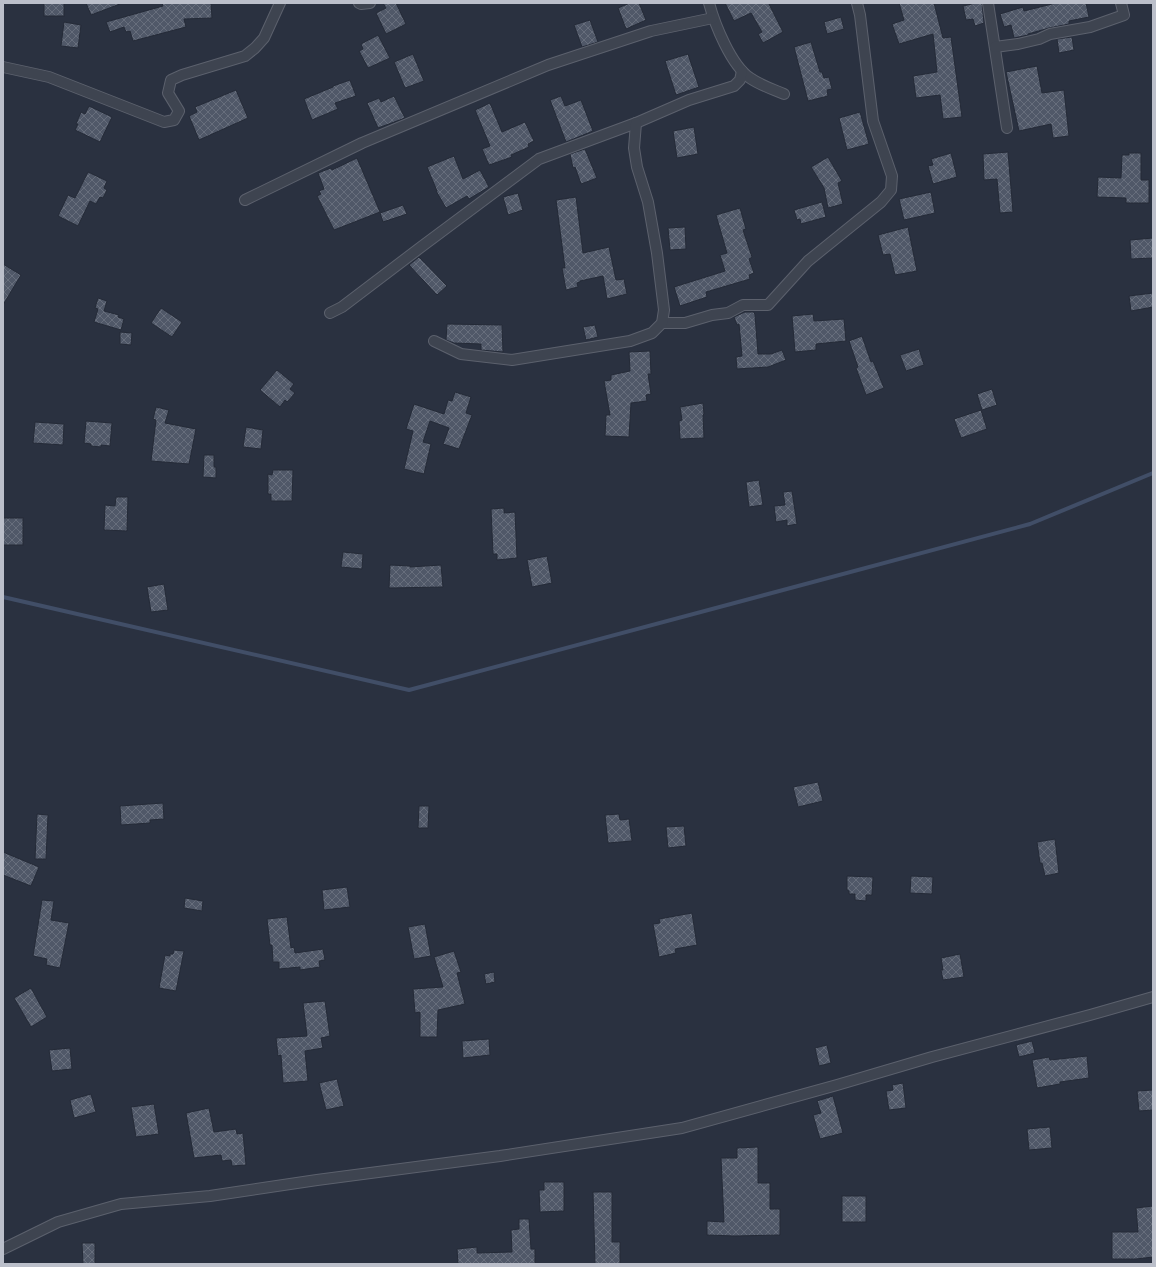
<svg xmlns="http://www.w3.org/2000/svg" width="1156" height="1267" viewBox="0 0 1156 1267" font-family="Arial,sans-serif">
<defs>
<pattern id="building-cross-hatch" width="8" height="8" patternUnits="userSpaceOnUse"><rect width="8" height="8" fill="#505868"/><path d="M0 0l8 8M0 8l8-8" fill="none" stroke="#676e7c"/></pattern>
</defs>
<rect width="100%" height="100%" fill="#2a3140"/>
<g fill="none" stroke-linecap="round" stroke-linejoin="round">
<polyline stroke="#414e67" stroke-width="4" points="3,597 409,690 1030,524 1153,473"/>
</g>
<g fill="url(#building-cross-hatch)" stroke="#242a37">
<rect x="44" y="3" width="20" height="13"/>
<polygon points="86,3 120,3 120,4 91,15"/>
<polygon points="162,3 211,3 212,18 184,19 186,27 133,41 130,31 126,32 124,27 110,32 106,22 163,6"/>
<polygon points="383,3 396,3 406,24 386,34 376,13 386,8"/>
<polygon points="630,3 639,3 646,20 626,29 618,8"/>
<polygon points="725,3 771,3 769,4 783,32 763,43 758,34 762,32 751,13 734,21"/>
<polygon points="899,3 934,3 943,38 951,37 962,117 943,119 940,95 916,98 913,76 937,72 933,34 899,44 892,24 904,20"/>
<polygon points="976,3 982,3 984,23 975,26 973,19 966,20 963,6"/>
<polygon points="1056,3 1086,3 1089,17 1069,21 1069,24 1049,28 1028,34 1028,35 1014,38 1011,25 1004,27 1000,14 1023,7 1024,11"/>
<polygon points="841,17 844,29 827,34 824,22"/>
<polygon points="590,20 598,42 582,47 574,25"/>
<polygon points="64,22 81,25 78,48 61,46"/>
<polygon points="378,35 390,58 368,68 359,51 363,49 361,44"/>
<polygon points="1072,37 1074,50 1059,53 1057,39"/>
<polygon points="811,42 820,72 822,72 824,78 829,77 832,89 827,90 828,96 808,101 794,47"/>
<polygon points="413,54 424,81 405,88 394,62"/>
<polygon points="688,54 699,87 676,95 665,61"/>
<polygon points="1037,66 1042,93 1064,90 1069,136 1053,138 1051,124 1019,131 1006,72"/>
<polygon points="350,80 356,96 335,103 338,109 312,120 304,99 333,87 333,86"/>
<polygon points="236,90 248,118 199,140 189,116 197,112 195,107"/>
<polygon points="394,96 405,118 378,128 367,103 379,98 381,102"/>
<polygon points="561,96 565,106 581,100 593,131 566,142 550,100"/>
<polygon points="490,103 502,132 525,122 534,141 528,144 529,147 511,155 512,157 489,165 482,149 490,146 475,110"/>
<polygon points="89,106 112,117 100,142 75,130 78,124 76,124 81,112 85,114"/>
<polygon points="860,112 869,144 847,150 839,118"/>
<polygon points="694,127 698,154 677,158 673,131"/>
<polygon points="585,149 597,178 581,184 575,167 573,168 570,154"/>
<polygon points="1008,152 1013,212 1000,213 997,179 984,180 983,154"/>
<polygon points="951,153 957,177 933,184 928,166 933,165 931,159"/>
<polygon points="1129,153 1141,153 1141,180 1149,180 1149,203 1126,203 1126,198 1097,197 1098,177 1121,178 1122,155 1129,155"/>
<polygon points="454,156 463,179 480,170 489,187 469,199 467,196 446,208 436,191 437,191 427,167"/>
<polygon points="828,157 842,181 838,183 843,204 828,208 824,188 811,167"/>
<polygon points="357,158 380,212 334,230 317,196 321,194 319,191 324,189 318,173 331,168 332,170"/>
<polygon points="88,172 107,181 104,188 107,190 103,198 100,197 96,204 90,201 78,226 58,216 68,195 75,198"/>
<polygon points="931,192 935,213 904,220 899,199"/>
<polygon points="518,193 523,210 508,215 503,197"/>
<polygon points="576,197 583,253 609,247 616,280 624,279 627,294 607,299 603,276 580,281 580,282 577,283 578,287 566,290 562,268 565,268 556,200"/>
<polygon points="822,202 826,217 801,224 800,219 797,220 794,210"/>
<polygon points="403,205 407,214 383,222 380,213"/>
<polygon points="740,208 746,229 743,230 752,257 749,259 754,273 749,275 750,279 706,292 707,297 680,306 674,287 725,271 720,255 727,253 716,215"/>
<polygon points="685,227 686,249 670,250 668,228"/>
<polygon points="908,227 917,271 895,275 890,254 883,255 878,235"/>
<polygon points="1153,238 1153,258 1131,259 1130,240"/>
<polygon points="419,257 447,286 437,295 409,265"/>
<polygon points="3,264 21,275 3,305"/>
<polygon points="1153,293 1153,307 1131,311 1129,296"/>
<polygon points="98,298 107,301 104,311 119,315 118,317 124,319 121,330 94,322 98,309 95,308"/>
<polygon points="161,308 182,322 172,337 151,323"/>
<polygon points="745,312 754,312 755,315 758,354 771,354 782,350 786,360 768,367 737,369 736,357 742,356 739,324 737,325 734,317"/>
<polygon points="813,314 814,321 844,319 846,341 816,344 816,350 795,352 792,316"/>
<polygon points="447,324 502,325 503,352 481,350 481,344 454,343 446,340"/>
<polygon points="595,325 598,337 586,340 583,327"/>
<polygon points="120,332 132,333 131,345 120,344"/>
<polygon points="862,336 871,362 873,361 884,388 866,395 856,368 858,367 849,341"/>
<polygon points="919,349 924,365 906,371 900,355"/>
<polygon points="650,351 651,374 648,374 651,394 646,395 647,401 631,403 629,437 605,436 606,415 610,415 604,381 611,380 611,375 630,371 629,352"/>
<polygon points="277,370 294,384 290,389 295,393 287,402 285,400 280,407 260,390"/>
<polygon points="992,389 997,405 982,410 977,394"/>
<polygon points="455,392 471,397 466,413 472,415 459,449 443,444 449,428 430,421 423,442 431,444 424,474 404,469 413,431 406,429 414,404 444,414 448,400 452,401"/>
<polygon points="703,403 704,414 703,415 704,438 680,439 679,421 682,420 680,407"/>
<polygon points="156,407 169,410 165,423 196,429 189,464 151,461 156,420 153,419"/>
<polygon points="981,410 987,429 961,438 954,419"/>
<polygon points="86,421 112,423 110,446 101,445 101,447 91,446 91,444 84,443"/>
<polygon points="35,422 64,424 63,445 33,443"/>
<polygon points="246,427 263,430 261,449 243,447"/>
<polygon points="204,455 214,455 214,467 216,467 216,478 203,477"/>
<polygon points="273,470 293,470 292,501 271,501 271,494 268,494 268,474 272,475"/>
<polygon points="759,480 763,505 749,507 746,482"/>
<polygon points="792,491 797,524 787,526 787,520 776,522 774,506 785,505 783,492"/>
<polygon points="116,497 128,497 127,531 104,530 105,505 115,506"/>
<polygon points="504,508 504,513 515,512 517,558 497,560 497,554 493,554 491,509"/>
<rect x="3" y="518" width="20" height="27"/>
<polygon points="343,552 363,554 362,569 341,567"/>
<polygon points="547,556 552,583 532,587 527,560"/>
<polygon points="390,565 410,566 410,567 441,565 443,587 389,588"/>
<polygon points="164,584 168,610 151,612 147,587"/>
<polygon points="818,782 823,801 798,807 793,787"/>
<polygon points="163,803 164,819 150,820 150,823 121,825 120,806"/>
<polygon points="419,806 429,806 428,828 418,828"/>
<polygon points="37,814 48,815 46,859 35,859"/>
<polygon points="619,814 620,820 629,819 632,841 608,843 605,815"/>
<polygon points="684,826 686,846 668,848 666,827"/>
<polygon points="1055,839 1059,873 1045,876 1042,863 1040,863 1037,842"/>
<polygon points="3,852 39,867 31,886 3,875"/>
<polygon points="847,876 873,877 872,895 866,895 866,901 855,900 855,894 849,894 849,891 847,890"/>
<polygon points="911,876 933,877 932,894 910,893"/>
<polygon points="347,887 350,907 324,910 322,890"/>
<polygon points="185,898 203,901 202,911 184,908"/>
<polygon points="42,900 54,901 51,920 69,923 60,968 46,965 47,959 33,956"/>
<polygon points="692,913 697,945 675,949 676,953 659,957 653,924 660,923 659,919"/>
<polygon points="287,917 291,948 294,947 295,953 323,949 325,960 319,961 320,967 300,970 300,967 279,969 279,962 273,962 272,945 270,945 267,919"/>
<polygon points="425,924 431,956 414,959 408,927"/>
<polygon points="174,950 184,951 176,991 159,988 165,955 170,956 170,954 173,954"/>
<polygon points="454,951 461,972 457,973 465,1004 438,1010 437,1037 420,1037 420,1012 415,1013 413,989 443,987 434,957"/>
<polygon points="960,954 964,977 943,980 941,970 943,970 941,958"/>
<polygon points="494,972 495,982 486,984 484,974"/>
<polygon points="31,988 47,1017 31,1027 14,998"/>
<polygon points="325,1001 330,1036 321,1038 323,1048 305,1051 308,1081 283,1083 281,1055 278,1056 276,1038 307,1036 303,1003"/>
<polygon points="489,1039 490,1055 463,1058 462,1041"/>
<polygon points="1032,1041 1035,1053 1019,1057 1016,1045"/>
<polygon points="827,1045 831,1063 819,1066 815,1048"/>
<polygon points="70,1048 72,1069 52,1071 49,1050"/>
<polygon points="1087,1056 1089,1078 1060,1082 1060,1084 1037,1088 1032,1060 1049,1057 1050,1060"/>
<polygon points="337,1079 344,1106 326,1110 319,1083"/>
<polygon points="903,1083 906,1108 889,1110 886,1091 893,1090 892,1085"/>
<polygon points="1153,1090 1153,1110 1139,1111 1137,1091"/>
<polygon points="91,1094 96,1112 74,1118 70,1100"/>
<polygon points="833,1096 843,1133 820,1139 813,1115 821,1113 817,1101"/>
<polygon points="154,1104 159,1134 136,1137 131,1107"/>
<polygon points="209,1108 214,1132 236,1129 237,1134 243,1133 246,1165 232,1166 231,1160 222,1161 221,1155 194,1158 186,1113"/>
<polygon points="1050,1127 1052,1148 1029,1150 1027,1129"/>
<polygon points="758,1147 758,1183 770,1183 770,1209 780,1209 780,1235 735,1236 707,1235 707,1221 724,1222 721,1158 737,1158 737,1148"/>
<polygon points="544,1182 564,1182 564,1211 540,1212 539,1190 544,1190"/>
<polygon points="593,1192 612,1192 612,1242 620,1242 620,1264 595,1264"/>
<rect x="842" y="1196" width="24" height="26"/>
<polygon points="1153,1206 1153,1257 1136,1259 1112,1259 1112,1232 1138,1232 1136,1208"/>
<polygon points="519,1219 529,1219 531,1249 535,1249 535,1264 458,1264 457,1249 477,1247 477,1253 512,1252 511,1230 519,1229"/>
<polygon points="82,1243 95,1243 95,1264 83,1264"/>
</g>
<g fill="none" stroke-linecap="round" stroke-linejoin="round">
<defs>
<g id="street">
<polyline points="359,3 361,4 370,3"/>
<path d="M709 3C715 25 731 65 750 78 760 85 772 89 784 94"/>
<polyline points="988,3 1007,128"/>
<polyline points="995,47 1018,44 1039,39 1050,34 1090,27 1124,15 1121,3"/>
<polyline points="3,67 49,77 164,122 174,120 179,111 168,93 171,80 182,75 245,56 255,48 264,38 280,3"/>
<polyline points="245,200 362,143 548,65 651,31 713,18"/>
<polyline points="330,313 342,307 421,247 539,159 636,123 689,100 734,86 740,80 742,71"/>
<polyline points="662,323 685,323 712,315 728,313 743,305 768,305 808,261 881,202 891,190 892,176 873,121 860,15 857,3"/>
<polyline points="434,341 461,354 512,360 630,341 652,333 662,323 664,310 657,253 648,202 637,167 634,148 636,123"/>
<polyline points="3,1249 58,1222 121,1204 210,1196 317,1180 500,1156 682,1128 837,1085 932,1057 1090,1015 1153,997"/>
</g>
</defs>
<use href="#street" stroke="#5c616d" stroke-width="12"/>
<use href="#street" stroke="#3e4450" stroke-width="10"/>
</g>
<rect width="1156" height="1267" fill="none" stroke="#bbbfca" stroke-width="8"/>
</svg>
